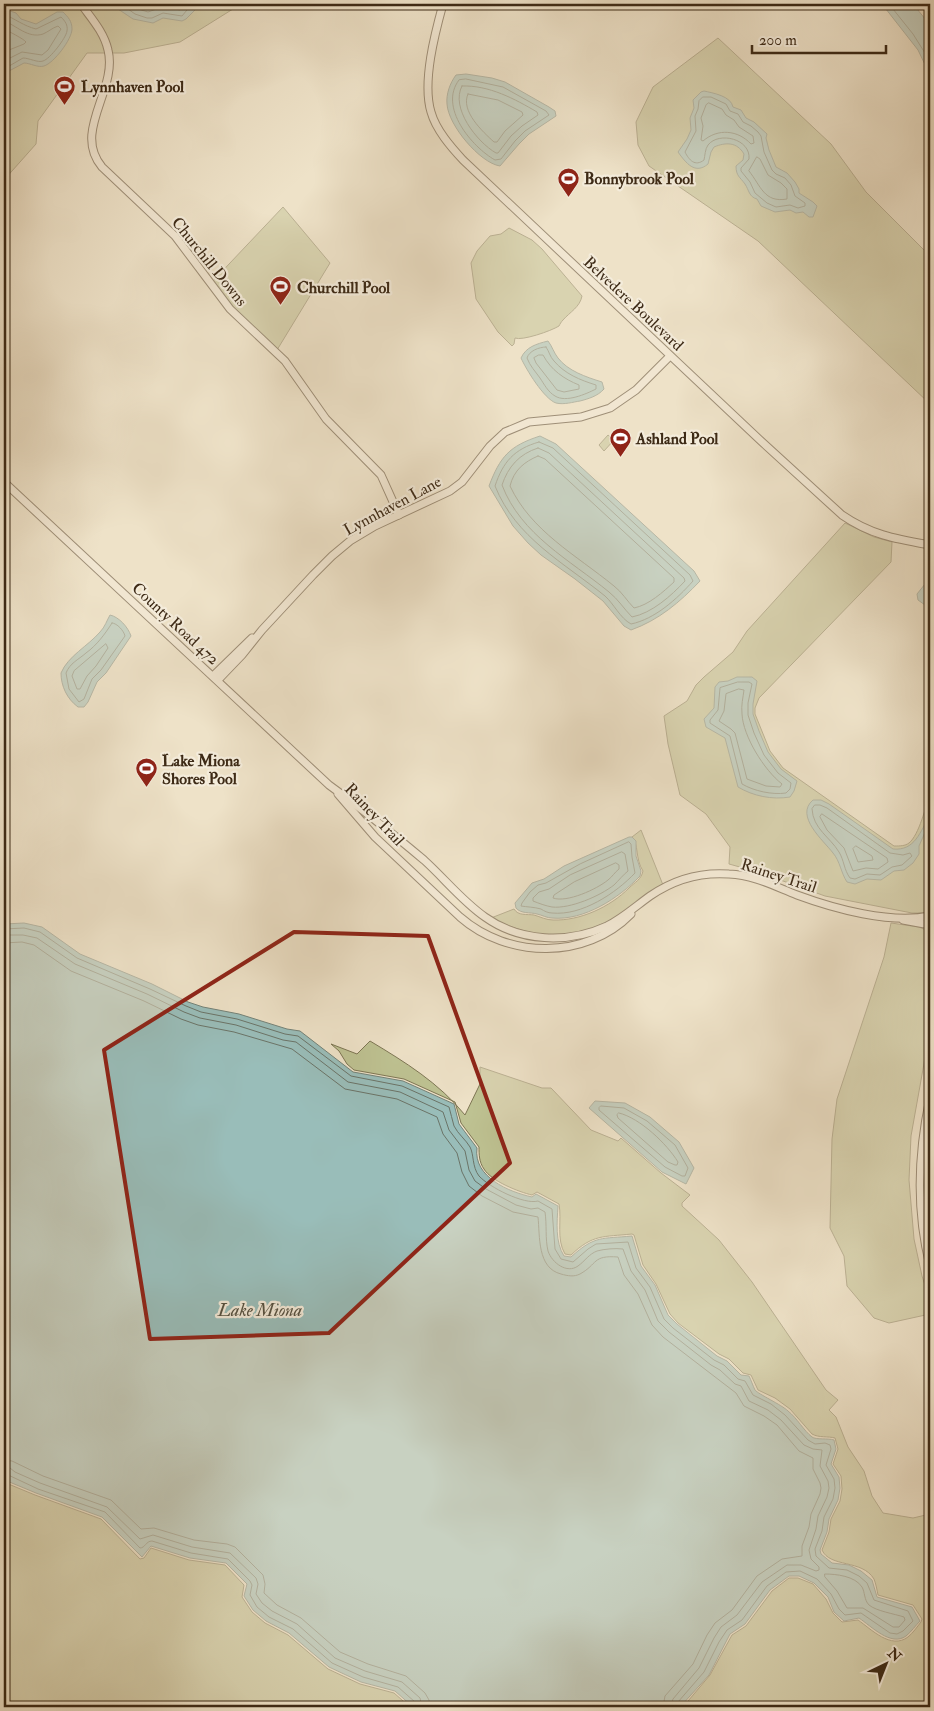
<svg xmlns="http://www.w3.org/2000/svg" width="934" height="1711" viewBox="0 0 934 1711" font-family="'IM FELL Double Pica',serif">
<rect width="100%" height="100%" fill="#eee2c8"/>
<filter id="stains"><feTurbulence type="fractalNoise" baseFrequency=".004" numOctaves="4"/><feColorMatrix values="0 0 0 0 .2 0 0 0 0 .09 0 0 0 0 .02 0 0 0 .5 -.17"/></filter>
<radialGradient id="worn" r=".72"><stop offset=".6" stop-color="#630" stop-opacity="0"/><stop offset="1" stop-color="#630" stop-opacity=".3"/></radialGradient>
<g fill="#bec292" stroke="#7e7654">
<polygon points="4,4 241,4 180,42 124,53 87,53 38,121 36,144 4,180"/>
<polygon points="718,38 831,144 866,192 930,256 930,404 758,241 649,166 638,145 636,122 653,87"/>
<polygon points="283,207 330,263 277,350 239,315 212,282"/>
<path d="M509 228 532 240 542 249 582 296C580 307 570 312 563 320 561 322 560 324 559 326 551 331 522 341 515 338L514 344 512 346 498 332 476 299 471 263 477 251 490 236 501 234Z"/>
<polygon points="608,435 614,440 604,451 599,445"/>
<path d="M845 523 874 537 892 542 891 562 759 698 755 708V714L770 751 783 768 894 846C900 846 905 846 909 843 919 835 926 806 930 793V908L924 913H912L825 896 758 872 729 864 730 847 706 814 680 795 668 744 664 716 687 701 696 685 704 677 733 652 747 631Z"/>
<path d="M641 830 663 885C603 929 565 954 491 918L514 909C518 916 527 914 534 915 541 917 546 920 553 920 580 921 610 907 629 888 635 882 641 880 643 871 635 859 639 844 632 837Z"/>
<polygon points="891,923 919,927 930,932 930,1030 911,1136 909,1180 914,1239 922,1276 930,1301 930,1314 889,1323 874,1318 847,1286 844,1256 830,1228 832,1139 837,1099 884,957"/>
<path d="M370 1041C405 1062 439 1083 465 1115L480 1084V1067L542 1088H551L591 1130 618 1141 621 1138 661 1173 690 1195 682 1203V1206L719 1240 752 1282 826 1390 838 1400 829 1410 836 1417 848 1447 864 1471 872 1496 883 1513 913 1518 930 1514V1707H683L710 1675 732 1635 746 1626 772 1591 789 1578H798L813 1584 826 1599 833 1613 842 1622 858 1620C871 1629 891 1650 908 1637 913 1633 917 1627 921 1622L922 1619 913 1605 878 1595C877 1590 876 1584 874 1579 862 1559 830 1568 822 1550L829 1532 831 1519 840 1501 842 1489 841 1476 833 1464 838 1449 835 1438C828 1436 819 1438 812 1434L790 1409 775 1398 758 1390 751 1375 743 1373 729 1359 719 1354 678 1323 670 1314 656 1284 643 1265 634 1235 632 1234C603 1237 593 1234 571 1255L565 1254C556 1239 562 1220 559 1204L537 1192 532 1195C519 1192 491 1181 484 1169 479 1162 479 1154 479 1147L461 1123 455 1102 404 1079 354 1070 347 1064 339 1051 331 1044 357 1054Z"/>
<polygon points="4,1479 6,1483 35,1495 101,1519 140,1559 144,1558 151,1548 189,1560 225,1565 244,1585 242,1597 252,1612 265,1623 288,1635 328,1669 360,1684 394,1693 410,1707 4,1707"/>
</g>
<g fill="#99bdb9" stroke="#748278">
<polygon points="116,4 197,4 197,8 186,19 182,21 163,18 153,23 133,19 118,9"/>
<polygon points="882,4 913,4 930,25 930,75 918,50"/>
<path d="M4 9 16 13 21 19 36 24 57 12H63C68 17 72 21 72 29 72 39 54 63 44 66 38 68 30 63 24 63L9 71 4 78Z"/>
<path d="M466 74 492 78 505 82 549 107 555 111 556 116 529 134 519 144 500 166C480 163 448 125 447 104 446 94 450 83 456 75Z"/>
<path d="M704 91C713 93 731 96 733 107L741 110 746 118 754 122 767 134 766 138 769 150 776 167 787 173 795 182 799 189V193L813 202 817 206 813 217H809L803 212 796 213 790 210 775 212 761 206 757 199C749 197 749 190 745 184 740 177 736 176 736 166L743 160 744 154C737 142 726 142 714 147L711 152 708 164C695 175 686 163 678 152L687 139 691 130 690 118 694 108 693 100 701 92Z"/>
<path d="M548 341C552 346 554 353 558 358 568 371 586 377 602 382L604 389C598 396 588 399 580 401 573 402 564 405 556 403 544 399 526 369 521 358 526 347 536 344 548 341Z"/>
<path d="M540 436 556 444 694 571 700 581C680 602 659 620 631 630L624 626 603 601 575 579 541 555 528 543 513 526 489 486C500 457 509 446 540 436Z"/>
<polygon points="930,571 930,606 925,605 918,600 917,594 929,579"/>
<path d="M110 615C119 617 128 627 131 636L106 673 97 682 88 702 84 707H78C67 699 61 686 61 673 68 656 88 646 100 632 105 627 107 620 110 615Z"/>
<path d="M737 677H752L757 681 753 704V714L759 731 768 752 781 769 797 781 794 791 790 797C772 800 753 796 738 787L725 738 706 727 704 719 714 708 715 687 719 682 728 681Z"/>
<path d="M813 800H821L829 804 893 849C915 851 920 832 930 815V821L919 846V854L913 863 904 870 894 871 881 880 867 879 855 884 847 882C841 873 840 861 833 853 824 841 794 816 813 800Z"/>
<path d="M629 837H632L636 841V856L641 871 640 876C619 898 584 921 552 918 547 918 542 915 537 914 530 912 521 914 516 908L515 903 532 883 544 879 564 866Z"/>
<path d="M24 923 42 927 80 954 152 984 188 1002 203 1007 239 1014 287 1029 300 1031 353 1072 403 1081 454 1104 459 1124 477 1148C473 1177 509 1192 532 1197L536 1194 558 1206C557 1222 555 1242 564 1256L571 1257C595 1235 602 1239 632 1236L641 1266 655 1285 668 1315 677 1324 717 1356 727 1361 741 1375 749 1376C751 1380 753 1386 755 1390 758 1394 782 1405 788 1411 797 1418 804 1431 812 1437 816 1440 828 1438 834 1440L836 1449 831 1464 839 1477 840 1488 838 1500 829 1519 827 1532 820 1550 821 1554 832 1563 849 1565 861 1571 872 1580 877 1597 912 1607 920 1621C916 1625 911 1632 906 1636 891 1647 871 1626 859 1618L844 1621 834 1612 828 1597 814 1583 799 1576H789L770 1590 745 1624 730 1634 709 1675 680 1707H413L395 1691 361 1682 329 1667 289 1633 266 1621 253 1610 244 1596 247 1584 226 1563 190 1558 151 1546 142 1557 102 1517 36 1493 7 1481 4 1475V924Z"/>
<polygon points="595,1101 625,1103 650,1117 679,1142 694,1168 686,1184 662,1172 589,1108"/>
</g>
<g fill="none" stroke-linecap="round" stroke-linejoin="round">
<g stroke="#6b7468" stroke-width="1">
<polyline points="121,4 135,14 147,18 152,18 163,13 182,16 192,4"/>
<polyline points="130,4 138,9 148,12 162,7 180,10 185,4"/>
<polyline points="889,4 913,34 930,61"/>
<path d="M4 14C15 19 24 26 36 29L61 17C65 21 68 25 67 31 66 38 50 59 43 61 38 63 29 58 23 58L4 69"/>
<path d="M4 21C16 25 28 39 43 34 48 32 52 28 58 26L61 29 48 50 42 55 22 52 4 61"/>
<path d="M4 29C8 31 24 39 26 42L24 44 4 52"/>
<path d="M466 79 503 87 546 111 549 115 525 131 515 141 501 159 495 160C472 147 438 107 459 80Z"/>
<path d="M462 86C489 85 515 99 537 112L538 115 522 126 511 136 498 153H496C477 142 450 108 462 86Z"/>
<path d="M468 94 498 100 522 112 523 115 505 131 497 142H494C483 132 460 111 468 94Z"/>
<path d="M703 97H711L726 104 730 111 738 114 743 122 751 126 758 132 761 136 764 152 772 170 776 174 785 178 791 185 795 196 805 203V206L798 208 790 205 776 207 767 203 755 193 750 182 741 171V168L749 159C751 139 719 131 708 145 705 149 705 156 704 160 695 167 689 160 685 152L696 131 695 116 698 109 699 101Z"/>
<path d="M709 103 722 109 726 115 734 120 739 127 753 136 754 143 751 144C738 130 718 128 703 141L701 140 703 126 701 118 706 105Z"/>
<path d="M757 157 760 159 768 175 781 183 787 189V199C764 203 761 186 749 171Z"/>
<path d="M546 347C549 351 550 357 554 361 565 374 580 380 596 385V389C586 394 566 403 555 396 548 392 544 384 540 378 535 371 530 366 527 358 529 351 539 347 546 347Z"/>
<path d="M539 355H543C551 370 564 379 579 385V389L564 392 557 390 536 363 534 358Z"/>
<path d="M539 442 553 448 690 575 693 581C677 599 655 619 631 624 620 618 614 604 605 596 563 562 516 538 495 486 503 462 514 449 539 442Z"/>
<path d="M538 448 549 453 684 578 685 581C671 596 652 613 632 617 624 609 618 599 609 592 570 560 521 535 502 485 508 467 519 454 538 448Z"/>
<path d="M538 456 545 459 674 578V582C663 592 649 605 634 608 627 601 622 592 614 586 576 555 531 531 510 486 514 470 524 462 538 456Z"/>
<path d="M112 623C117 623 124 631 125 636L101 670 92 679 84 699 79 702 69 689 66 673C70 663 78 660 86 653 97 645 105 634 112 623Z"/>
<polygon points="106,644 108,648 96,666 87,676 80,689 77,689 72,676 74,671"/>
<path d="M738 682H749L752 684 748 703V715L754 733 764 755 778 773 791 783 790 789 786 793C772 795 754 791 742 784L730 736 710 723V720L718 710 720 688Z"/>
<path d="M739 689 744 690C743 698 741 705 742 714 743 736 764 770 782 784L780 787 766 786 747 779 735 733 731 729 719 721 724 711 726 694Z"/>
<path d="M815 805H820L827 808 890 853 903 855 910 853 912 856 902 865 892 867 880 875 867 874 855 879 850 878C844 870 844 860 839 852 830 837 813 829 812 809Z"/>
<polygon points="822,814 887,858 888,862 878,869 866,868 853,871 844,848 827,830 820,817"/>
<path d="M629 842 631 844 632 857 635 873C616 893 582 916 552 913 548 913 544 911 541 909 534 907 527 907 521 906L522 903 530 892 538 885 546 883 580 864Z"/>
<polygon points="856,846 872,856 873,860 858,862 853,849"/>
<path d="M622 852 625 854 628 871C623 875 619 880 614 885 600 896 570 909 552 907 546 906 538 903 533 901V898L539 892 549 889 570 875Z"/>
<path d="M616 863 619 865V869C615 872 612 877 608 880 597 889 567 903 553 898L554 895 574 882Z"/>
<path d="M4 929 24 928 40 932 77 958 150 989 186 1006 201 1012 237 1019 285 1034 298 1036 351 1076 402 1086 449 1107C451 1113 452 1120 454 1126 458 1134 466 1140 470 1147 474 1154 472 1167 479 1176 489 1187 524 1205 538 1201L552 1209 555 1249 561 1259 573 1262 588 1249 596 1244 628 1242 636 1268 650 1287 664 1319 673 1328 714 1360 724 1365 738 1379 745 1381 753 1395 771 1404 785 1415 808 1440 815 1444 825 1443 830 1445 831 1449 826 1465 834 1479 835 1488 833 1499 824 1517 822 1531 815 1549 816 1556 829 1568 847 1570 859 1576 867 1583 874 1600 908 1611 913 1621 903 1631 897 1634 890 1633 861 1613 845 1615 839 1609 831 1594 817 1579 800 1571 786 1572 767 1586 742 1620 727 1630 719 1642 704 1672 678 1702 677 1707"/>
<path d="M4 935H23L37 938 75 964 147 994 184 1012 200 1018 236 1025 283 1040 296 1042 348 1082 400 1092 443 1112 449 1130 465 1151 469 1170 475 1181 486 1189 516 1205 531 1209 538 1208 545 1212C547 1225 545 1238 548 1251 552 1263 567 1274 578 1266 585 1261 589 1254 597 1251 604 1249 616 1248 623 1249L631 1271 645 1290 658 1321 669 1332 711 1365 720 1370 735 1384 741 1386 749 1401 768 1410 781 1420 804 1445 813 1449 822 1450 820 1466 828 1481 829 1488 827 1497 818 1516 816 1529 809 1550 811 1559 819 1567V1570L816 1571 801 1565H787L762 1582 737 1615 721 1627 714 1638 699 1668 673 1699 670 1707"/>
<path d="M4 943 22 942 34 945 71 971 144 1001 181 1019 198 1025 234 1032 292 1049 345 1089 397 1099 437 1117 443 1134 457 1153 462 1172 469 1186 482 1196 513 1212 538 1217C540 1236 537 1268 561 1274 568 1276 574 1277 580 1274 598 1264 592 1255 618 1257L624 1275 638 1294 652 1325 663 1337 736 1393 744 1406 764 1416 777 1425 799 1451 813 1458V1469L820 1483 821 1488 820 1494 811 1514 809 1527 802 1546V1556L782 1559 757 1576 732 1610 715 1623 707 1635 693 1664 665 1696 663 1707"/>
<polygon points="601,1106 624,1108 647,1121 675,1145 688,1168 685,1176 682,1176 665,1167 599,1110 599,1108"/>
<path d="M619 1113C640 1118 667 1144 678 1162L677 1165H675L668 1162 618 1118 617 1115Z"/>
<polyline points="4,1460 12,1461 43,1476 111,1500 141,1529 154,1528 194,1540 227,1544 235,1547 263,1575 265,1584 264,1593 277,1605 301,1618 340,1652 368,1664 406,1676 425,1693 429,1700 430,1707"/>
<polyline points="4,1467 10,1468 15,1472 40,1483 107,1507 140,1539 153,1535 192,1547 230,1553 256,1578 258,1584 256,1594 262,1603 272,1611 297,1624 335,1658 365,1671 402,1682 420,1698 422,1707"/>
<path d="M4 1473 38 1489 105 1512 140 1548C145 1548 146 1541 152 1541L191 1553 228 1559 250 1581 252 1585 250 1595 257 1607 269 1617 293 1629 332 1663 363 1677 398 1687 415 1702 416 1707"/>
<path d="M825 1574C836 1574 855 1576 862 1587 865 1592 864 1600 869 1605 876 1611 895 1614 904 1617L905 1620 899 1627H893L863 1608H847L837 1591 825 1577Z"/>
</g>
<defs>
<g id="secondary">
<path d="M81 4C91 18 104 32 108 50 118 90 72 131 102 167L175 236 230 309 285 361 326 419 381 475 399 515"/>
<path d="M443 4C435 33 422 82 431 112 436 130 451 147 463 160L761 441 842 515C871 535 896 539 930 545"/>
<path d="M4 482 329 785C362 809 393 834 424 860 445 879 462 901 485 917 520 942 568 944 607 926 623 918 636 906 650 896 673 880 701 872 729 874 754 875 774 886 797 895 835 909 890 924 930 916"/>
<polyline points="213,676 252,638"/>
<polyline points="218,680 242,655 262,630 313,575 332,556 350,541 375,526 450,491 462,482 490,446 505,432 529,422 581,417 610,408 636,390 670,356"/>
<path d="M338 794 375 837 460 917C508 959 586 960 631 914"/>
<polyline points="903,920 930,925"/>
<path d="M930 1098C918 1153 916 1211 930 1266"/>
<polyline points="930,1156 928,1204 930,1220"/>
</g>
</defs>
<use href="#secondary" stroke="#3d2a16" stroke-width="9"/>
<use href="#secondary" stroke="#f4ecdb" stroke-width="7"/>
</g>
<path d="M0 0H934V1711H0ZM294 932 428 936 510 1163 329 1333 150 1339 104 1050Z" fill="#eee2c8" fill-opacity=".55" fill-rule="evenodd"/>
<path fill="none" stroke="#8f2418" stroke-width="4" stroke-linejoin="round" d="M294 932 428 936 510 1163 329 1333 150 1339 104 1050Z"/>
<defs>
<symbol id="stadium-pin" viewBox="-11 -11 22 30"><path d="M0 17L-7.5 6A9.5 9.5 0 1 1 7.5 6Z" fill="#8f2418" stroke="#f4ecdb"/><path d="M0-5a6.5 5 0 1 0 0 10a6.5 5 0 1 0 0-10ZM-3.5-1.8h7v3.6h-7Z" fill="#fff"/></symbol>
</defs>
<g fill-rule="evenodd">
<use href="#stadium-pin" x="52" y="74" width="25" height="34"/>
<use href="#stadium-pin" x="556" y="166" width="25" height="34"/>
<use href="#stadium-pin" x="268" y="274" width="25" height="34"/>
<use href="#stadium-pin" x="608" y="426" width="25" height="34"/>
<use href="#stadium-pin" x="134" y="756" width="25" height="34"/>
</g>
<g text-anchor="middle" stroke-width="4.5" stroke-linejoin="round" paint-order="stroke">
<g font-size="16" font-weight="bold" fill="#3d2a16" stroke="#f4ecdb" text-anchor="start">
<text x="81" y="92">Lynnhaven Pool</text>
<text x="584" y="184">Bonnybrook Pool</text>
<text x="297" y="293">Churchill Pool</text>
<text x="636" y="444">Ashland Pool</text>
<text x="162" y="766">Lake Miona<tspan x="162" dy="18">Shores Pool</tspan></text>
</g>
<g font-size="16" fill="#3d2a16" stroke="#f4ecdb">
<text transform="translate(210 261) rotate(51)" y="6">Churchill Downs</text>
<text transform="translate(634 303) rotate(43)" y="6">Belvedere Boulevard</text>
<text transform="translate(392 505) rotate(-28)" y="6">Lynnhaven Lane</text>
<text transform="translate(176 623) rotate(43)" y="6">County Road 472</text>
<text transform="translate(375 814) rotate(47)" y="6">Rainey Trail</text>
<text transform="translate(779 875) rotate(18)" y="6">Rainey Trail</text>
</g>
<g font-size="18" font-style="italic" fill="#544f3f" stroke="#f4ecdb">
<text x="260" y="1316">Lake Miona</text>
</g>
</g>
<rect width="934" height="1711" fill="none" stroke="#eee2c8" stroke-width="20"/>
<rect x="5" y="5" width="924" height="1701" fill="none" stroke="#3d2a16" stroke-width="2.5"/>
<rect x="10" y="10" width="914" height="1691" fill="none" stroke="#3d2a16"/>
<g transform="translate(886 1664) rotate(43)" stroke="#f4ecdb" stroke-width="4" paint-order="stroke">
<path d="M0-4L9 19L0 12L-9 19Z" fill="#3d2a16"/>
<text y="-8" font-size="14" font-weight="bold" text-anchor="middle" fill="#3d2a16">N</text>
</g>
<path d="M752 45v8h134v-8" fill="none" stroke="#3d2a16" stroke-width="2.5"/>
<text x="759" y="45" font-size="15" fill="#3d2a16" stroke="#f4ecdb" stroke-width="4" paint-order="stroke">200 m</text>
<rect width="100%" height="100%" filter="url(#stains)"/>
<rect width="100%" height="100%" fill="url(#worn)"/>
</svg>
